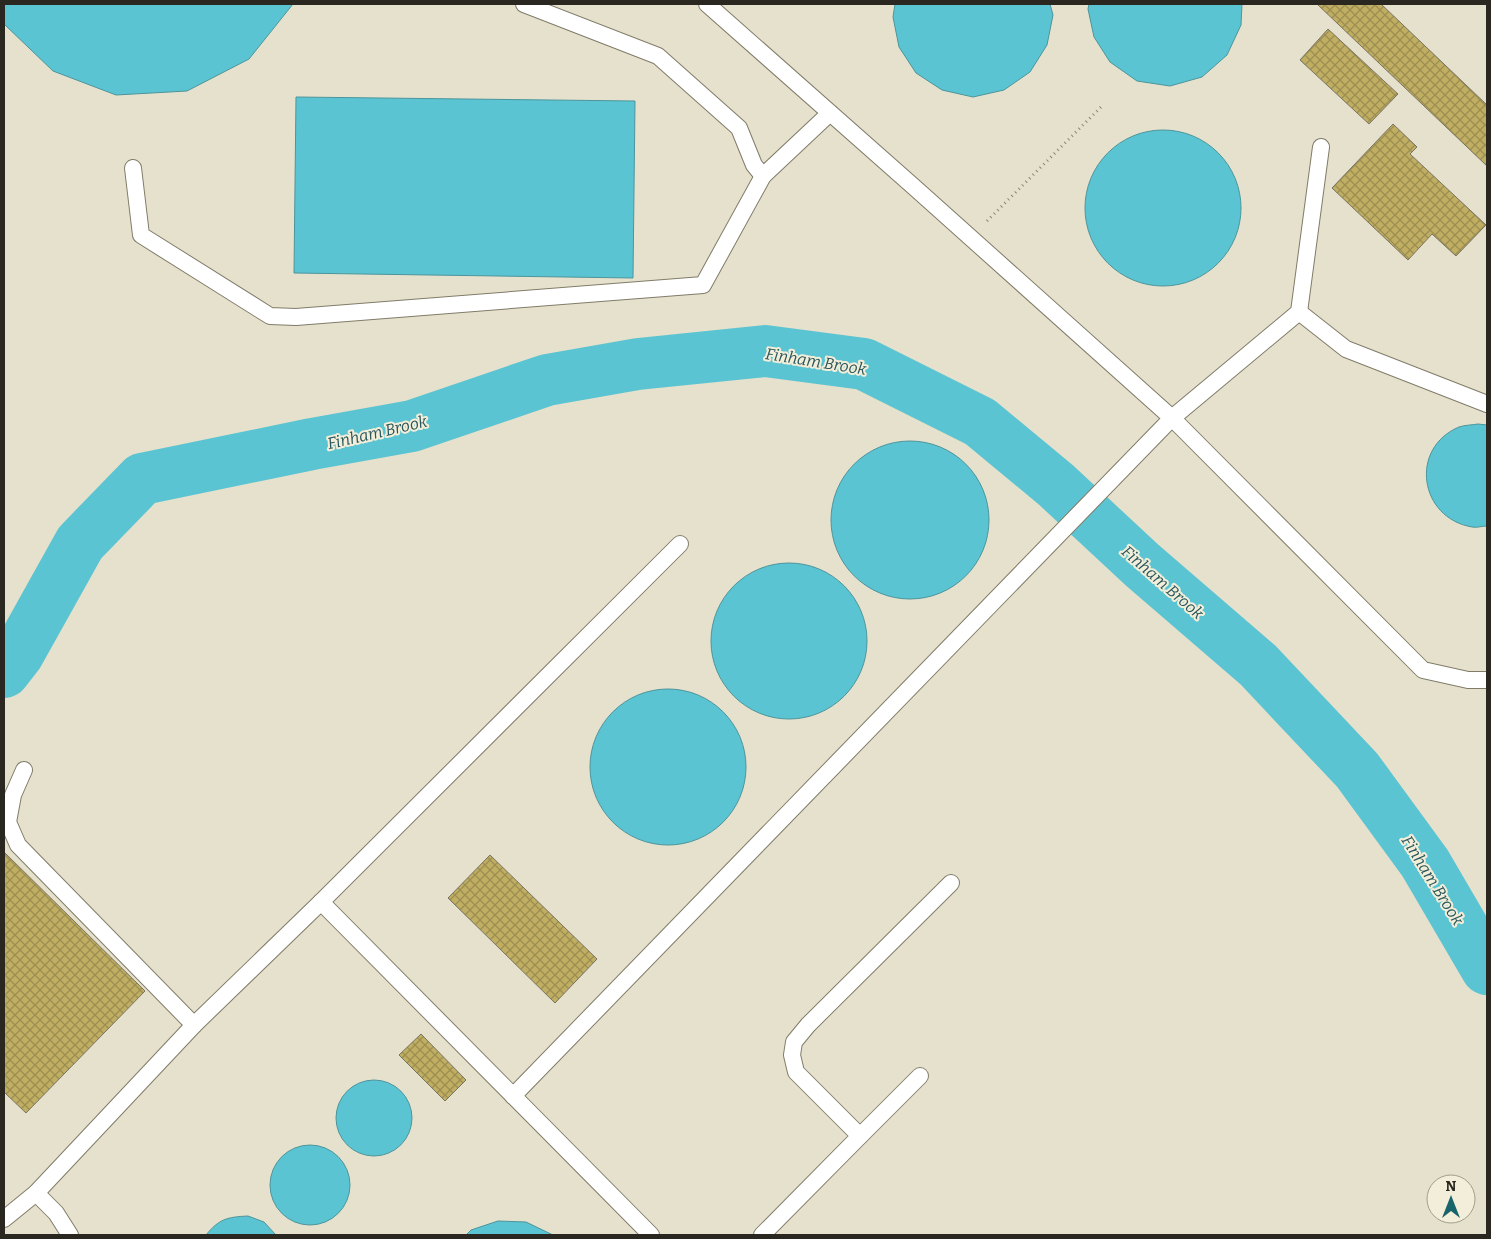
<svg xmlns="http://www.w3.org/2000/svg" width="1491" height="1239" viewBox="0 0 1491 1239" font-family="Bitter,serif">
<defs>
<pattern id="building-cross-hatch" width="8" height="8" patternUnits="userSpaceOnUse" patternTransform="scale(1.25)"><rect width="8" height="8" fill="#c0ae62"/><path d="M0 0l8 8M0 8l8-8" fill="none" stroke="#9c8e50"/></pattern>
</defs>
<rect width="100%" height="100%" fill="#e6e1cc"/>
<g fill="#5bc4d2" stroke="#4c959c">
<polygon points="4,4 293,4 249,59 187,91 116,95 53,71 4,24"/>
<polygon points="895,4 1050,4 1053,15 1047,45 1030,72 1004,90 973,97 942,90 916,73 899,47 893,17"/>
<polygon points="1089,4 1242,4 1241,25 1227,55 1202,77 1170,86 1137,81 1110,62 1094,37 1088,9"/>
<polygon points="296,97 635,101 633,278 294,273"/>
<circle cx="1163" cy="208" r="78"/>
<path d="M1478 424 1487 425V526C1482 526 1477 528 1472 527 1419 518 1409 448 1459 427 1465 425 1472 425 1478 424Z"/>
<circle cx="910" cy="520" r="79"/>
<circle cx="789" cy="641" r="78"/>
<circle cx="668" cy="767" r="78"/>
<circle cx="374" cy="1118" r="38"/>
<circle cx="310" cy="1185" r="40"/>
<path d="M248 1216 264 1222 276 1235H206C219 1219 227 1217 248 1216Z"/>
<polygon points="498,1221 526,1222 553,1235 466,1235 471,1230"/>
</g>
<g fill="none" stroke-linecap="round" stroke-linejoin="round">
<polyline stroke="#5bc4d2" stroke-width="52" points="4,672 18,654 80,543 142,479 312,444 412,426 547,380 638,364 765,351 864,364 980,422 1056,485 1142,565 1258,665 1357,770 1425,863 1487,969"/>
</g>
<g fill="url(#building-cross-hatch)" stroke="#797563">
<polygon points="1317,4 1381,4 1487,105 1487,166"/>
<polygon points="1328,29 1398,94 1369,124 1300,60"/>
<polygon points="1393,124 1417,147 1410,154 1486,225 1456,256 1432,234 1408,260 1332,188"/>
<polygon points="4,852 145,991 26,1113 4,1092"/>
<polygon points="490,855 597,959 555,1003 448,898"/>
<polygon points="421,1034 466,1080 445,1101 399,1055"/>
</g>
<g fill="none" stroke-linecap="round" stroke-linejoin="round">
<defs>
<g id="service">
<polyline points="524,4 658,56 739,128 754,165 763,176"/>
<polyline points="707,4 914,187 1172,418 1423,670 1468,680 1487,680"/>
<polyline points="133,168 141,235 270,316 296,317 703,285 763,176 830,113"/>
<polyline points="1299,312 1346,349 1487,404"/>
<polyline points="24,770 13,795 8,822 18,845 194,1025"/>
<polyline points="321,902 651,1235"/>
<polyline points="513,1096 1172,418 1299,312 1321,147"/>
<polyline points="860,1136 920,1076"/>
<polyline points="36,1193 56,1213 70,1235"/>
<polyline points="4,1219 36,1193 194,1025 321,902 680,544"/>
<polyline points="762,1235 860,1136 796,1072 792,1055 794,1042 808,1025 951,883"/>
</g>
</defs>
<use href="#service" stroke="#807c69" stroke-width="18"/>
<polyline stroke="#898677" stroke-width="3" stroke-dasharray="1 4" stroke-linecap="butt" points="987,221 1101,107"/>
<use href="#service" stroke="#fff" stroke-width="16"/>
</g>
<g text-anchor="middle" stroke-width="4" stroke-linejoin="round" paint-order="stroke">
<g font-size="16" font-style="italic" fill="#27565c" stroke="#f3eed9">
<text transform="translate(816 361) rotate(9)" y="6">Finham Brook</text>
<text transform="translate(377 432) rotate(-13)" y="6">Finham Brook</text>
<text transform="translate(1163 582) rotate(41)" y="6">Finham Brook</text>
<text transform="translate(1433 880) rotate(58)" y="6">Finham Brook</text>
</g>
</g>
<rect width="1491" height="1239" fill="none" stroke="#29271f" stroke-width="10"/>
<g transform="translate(1451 1199)"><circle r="24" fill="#f3eed9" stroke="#a29e8f"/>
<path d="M0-4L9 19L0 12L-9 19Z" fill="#17656b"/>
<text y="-8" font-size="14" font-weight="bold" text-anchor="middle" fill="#29271f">N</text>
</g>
</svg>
